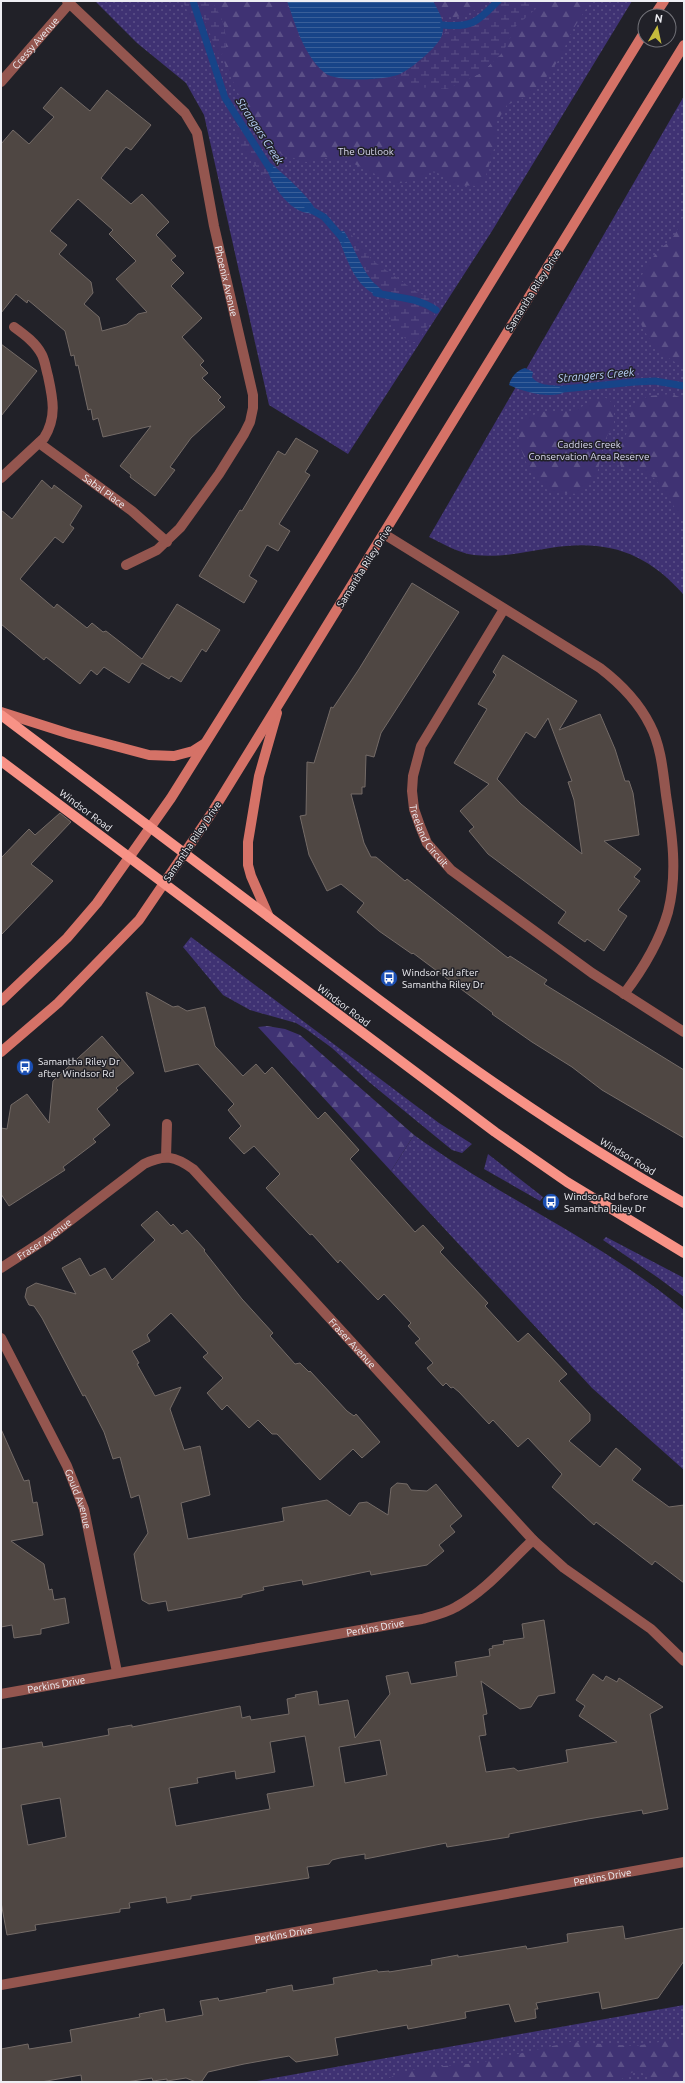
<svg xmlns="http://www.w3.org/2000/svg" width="685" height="2083" viewBox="0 0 685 2083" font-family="Ubuntu,sans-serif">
<defs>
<pattern id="grass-dots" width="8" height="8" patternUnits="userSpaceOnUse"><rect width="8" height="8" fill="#3f3273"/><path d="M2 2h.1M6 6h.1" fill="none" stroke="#5b5087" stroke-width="1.8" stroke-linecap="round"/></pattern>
<pattern id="forest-firs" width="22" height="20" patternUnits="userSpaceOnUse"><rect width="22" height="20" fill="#3f3273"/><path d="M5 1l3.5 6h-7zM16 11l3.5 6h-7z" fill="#5b5087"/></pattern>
<pattern id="wetland-marsh" width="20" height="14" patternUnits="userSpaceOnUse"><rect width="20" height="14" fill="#3f3273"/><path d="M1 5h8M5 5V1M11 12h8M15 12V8" fill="none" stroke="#5b5087"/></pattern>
<pattern id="water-rules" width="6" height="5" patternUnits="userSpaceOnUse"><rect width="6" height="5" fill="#174488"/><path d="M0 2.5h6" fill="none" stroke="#395f99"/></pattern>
</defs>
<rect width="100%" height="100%" fill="#212128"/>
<g fill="url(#grass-dots)">
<polygon points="95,1 632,1 492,231 348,454 269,405 204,115 186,83 137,43"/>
<path d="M684 96V595C646 552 607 539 550 548 525 552 500 558 474 555 458 553 444 544 429 537Z"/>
<polygon points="191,937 439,1123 472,1144 462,1153 452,1150 369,1082 332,1048 306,1029 296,1023 250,1010 223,995 183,947"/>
<path d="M414 1135C501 1198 601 1241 684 1310V1470L592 1388 391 1171Z"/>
<polygon points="488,1154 543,1197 540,1201 484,1169"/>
<polygon points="606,1237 684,1278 684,1297 657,1277 603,1240"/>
<polygon points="684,2005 684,2082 251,2082"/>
</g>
<g fill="url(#forest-firs)">
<path d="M212 1H287L300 37 314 62 346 78 373 79 392 77 413 87 447 89 481 73 503 52 516 26 545 1H591L572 31 560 58 542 83 528 96 507 105 496 123V142L485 179 478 186 454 185 438 173 430 172 419 179 396 184 348 161 325 158 306 162 281 154 267 140 245 108 221 55 226 48C226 27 223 19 212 1Z"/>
<path d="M433 1H487C468 15 466 18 442 17Z"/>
<path d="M684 215V367C650 350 626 316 641 277 645 269 653 256 660 249 664 245 670 242 673 237 678 230 681 222 684 215Z"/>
<polygon points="672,394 684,399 684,521 655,479 640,468 621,467 618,453 626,435 632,406 648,396"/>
<polygon points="606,398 614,404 614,423 604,442 596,479 578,494 549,492 529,469 518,442 521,424 527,417 545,411 574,411 592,401"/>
<polygon points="267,1026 285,1029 300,1035 414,1135 391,1171 258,1027"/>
<path d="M684 2038V2082H648L647 2077 640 2071C625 2072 624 2081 615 2082 587 2083 559 2075 532 2082H384L385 2080 402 2072 421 2068 479 2063 570 2042 635 2046Z"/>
</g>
<g fill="url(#wetland-marsh)">
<polygon points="183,1 191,1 200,26 200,31 195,30"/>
<path d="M197 1H212C223 19 226 27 226 49L221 55 217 52Z"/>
<path d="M502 1H545L516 26 503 52 481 73 447 89 413 87 392 77 402 74 432 49 446 31C478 26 479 25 502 1Z"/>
<path d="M236 124 266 166 271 180 266 179C258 168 229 138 236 124Z"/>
<polygon points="344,231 350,233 372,260 418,293 431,297 434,301 436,305 435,313 422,335 416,342 411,342 403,337 393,325 389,316 385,295 364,271 354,248"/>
</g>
<g fill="url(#water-rules)">
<path d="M287 1H433C439 12 446 22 442 35 439 46 411 69 400 74 386 80 338 83 325 73 304 56 296 26 287 1Z"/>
<path d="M268 161C277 168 317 203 316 213 291 218 269 182 265 162Z"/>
<path d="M344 231C354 247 360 266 372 281 378 287 384 290 386 298 355 292 348 260 337 235V232Z"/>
<path d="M525 368 533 372 532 377C540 389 559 383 571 388 567 390 563 393 560 394 544 397 524 392 509 385 511 377 517 370 525 368Z"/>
</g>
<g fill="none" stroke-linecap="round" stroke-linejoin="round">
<g stroke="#174488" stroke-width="7">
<polyline points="193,1 225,98 270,169"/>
<path d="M443 25C473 28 478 21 498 1"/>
<polyline points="308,208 324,217 343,239"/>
<path d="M376 293C398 298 416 297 436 310"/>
<polyline points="563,389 635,382 655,381 684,386"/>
</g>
</g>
<g fill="#4f4743" stroke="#746b67" fill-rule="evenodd">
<path d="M61 87 90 111 107 90 151 125 131 150 126 147 101 178 131 204 142 194 169 222 156 235 176 256 171 260 184 273 171 286 202 318 182 337 204 361 200 365 208 373 202 378 221 397 218 400 225 407 191 438 170 467 175 470 155 496 130 477 131 475 120 466 151 426 103 437 98 418 93 420 91 409 88 410 78 365 76 366 74 355 71 356 65 331 28 300 27 303 16 294 1 313V144L13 130 29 144 54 117 43 108ZM78 199 113 230 109 234 136 261 116 279 147 312 138 314 127 324 102 331 99 317 84 304 93 293 91 282 59 254 67 245 50 231Z"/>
<polygon points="1,344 37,371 1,416"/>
<polygon points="296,438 318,451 305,472 310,475 279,524 290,531 278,551 267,545 249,576 257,581 244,603 199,576 240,510 242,511 278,451 285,455"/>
<polygon points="42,480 52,489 54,485 82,506 70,525 74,528 63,543 55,537 20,579 54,608 57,604 87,628 92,623 103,632 106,631 142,659 177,604 220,630 206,652 202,649 181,682 171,676 169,679 142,663 129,683 104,667 97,675 91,670 80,684 46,657 44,660 1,624 1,510 12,519"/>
<polygon points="412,583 459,612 381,733 374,757 366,755 365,787 362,787 362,794 351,794 364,843 371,857 376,857 405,881 407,879 508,958 510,956 547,980 544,984 684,1070 684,1138 602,1090 572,1067 532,1042 492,1014 493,1013 413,953 412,954 379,931 357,912 364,903 341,884 327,891 309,855 300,816 306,815 307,762 314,763 331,707 333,708 359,669"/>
<path d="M503 655 577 701 559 730 600 714 615 749 625 781H629L633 793 639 835 604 841 641 869 634 877 640 881 618 910 627 916 604 951 587 939 585 942 558 923 566 912 488 854 469 831 474 827 460 811 489 784 454 763 487 709 478 704 496 675 493 672ZM548 718 572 781 568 782 574 800 582 854 521 804 497 779 526 732 535 738Z"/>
<polygon points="60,813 71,822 31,864 53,881 1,935 1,858 29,829 35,835"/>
<polygon points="146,992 173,1007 178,1006 187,1011 205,1007 215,1046 243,1076 256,1064 265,1074 272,1067 318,1119 325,1112 359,1150 350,1159 415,1232 423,1225 444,1248 440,1252 488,1303 485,1306 518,1342 528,1333 567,1374 559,1381 590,1414 590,1421 569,1441 600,1467 616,1448 641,1469 632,1480 669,1507 684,1505 684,1583 655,1561 652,1565 596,1522 594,1525 552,1487 562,1474 528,1438 518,1447 493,1420 489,1424 459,1392 453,1387 451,1388 446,1383 443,1386 430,1372 427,1368 433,1363 415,1343 420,1339 408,1326 411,1323 384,1294 378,1300 340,1260 338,1263 312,1234 310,1235 266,1188 280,1174 254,1146 244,1154 229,1138 241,1126 228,1110 234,1104 198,1064 165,1072"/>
<polygon points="102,1036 134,1073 116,1088 118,1090 97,1109 110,1125 93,1139 96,1142 63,1167 65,1170 9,1206 1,1194 1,1128 7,1129 11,1105 27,1094 49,1123 53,1081"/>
<polygon points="157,1211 171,1226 173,1224 182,1234 187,1230 205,1250 204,1251 242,1299 273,1333 270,1336 295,1364 300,1363 309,1372 310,1371 347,1411 354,1416 356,1414 380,1442 362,1458 353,1449 320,1480 277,1434 272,1434 258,1420 249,1428 227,1405 222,1410 207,1393 223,1378 203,1357 208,1353 171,1313 147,1335 150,1341 132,1351 139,1363 137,1364 155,1396 181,1387 170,1409 184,1450 200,1446 210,1495 181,1503 188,1539 279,1522 284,1521 282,1508 327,1500 350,1516 359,1503 367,1502 388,1515 391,1488 397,1483 407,1484 411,1490 427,1491 436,1484 462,1516 450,1526 455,1532 439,1545 444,1551 427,1565 371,1575 370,1571 303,1585 302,1580 263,1587 264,1590 242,1595 242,1597 168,1611 166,1601 149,1604 142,1600 134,1554 148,1533 139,1495 131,1498 120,1457 113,1459 104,1432 85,1395 83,1396 42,1318 34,1306 29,1305 25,1297 27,1288 36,1283 76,1294 62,1268 80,1258 90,1276 105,1268 112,1280 155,1240 141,1225"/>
<polygon points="1,1429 24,1481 29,1480 33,1503 37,1502 43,1535 11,1541 44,1564 49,1590 52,1589 54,1600 65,1598 69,1623 41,1629 41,1634 14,1638 12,1625 1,1627"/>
<path d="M544 1620 555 1693 538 1696 531 1707 520 1709 481 1681 487 1714 483 1715 486 1735 479 1736 486 1772 514 1768 518 1771 568 1762 566 1750 617 1742 579 1716 585 1706 576 1700 593 1674 603 1681 606 1676 617 1682 619 1678 663 1707 650 1714 668 1809 643 1814 642 1810 588 1819 509 1834V1837L447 1847 446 1843 365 1859V1854L340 1858 332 1860 329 1864 307 1867 309 1878 191 1896V1899L167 1903 166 1897 129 1903 130 1908 120 1909V1912L35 1925 36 1930 7 1935 1 1902V1749L42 1742 43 1747 109 1735 108 1729 132 1725V1727L240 1706 242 1718 250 1716 251 1720 289 1714 287 1699 296 1697 295 1695 317 1691 319 1705 348 1700 355 1738 390 1694 386 1676 408 1672 411 1684 457 1676 455 1662 490 1656 489 1649 493 1648 492 1646 504 1644 503 1641 524 1638 522 1624ZM305 1736 314 1786 267 1794 270 1809 176 1826 169 1788 198 1783 197 1778 235 1771 236 1779 275 1772 270 1742ZM380 1740 387 1775 345 1783 339 1747ZM60 1798 66 1837 28 1845 21 1805Z"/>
<polygon points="623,1926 625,1939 684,1928 684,1961 658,1998 602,2009 599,1992 536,2003 538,2009 535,2009 536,2018 515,2022 509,2004 465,2012 466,2018 408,2029 407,2025 335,2038 338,2055 296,2062 289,2056 244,2064 208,2072 202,2081 196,2082 186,2078 167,2081 167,2079 153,2081 152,2078 126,2082 82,2082 81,2075 41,2082 1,2082 1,2049 28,2044 29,2049 72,2042 70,2030 140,2017 139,2014 164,2009 166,2022 203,2015 200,2001 218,1998 219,2001 267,1992 266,1990 292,1985 293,1991 334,1984 333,1978 377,1970 378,1972 389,1971 389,1972 432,1965 431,1960 458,1955 458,1957 526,1946 527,1949 568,1942 567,1934"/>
</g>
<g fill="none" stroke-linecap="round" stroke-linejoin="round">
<g stroke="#94564f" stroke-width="10">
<path id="s1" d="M67 1 185 113 197 133 214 226 253 395V408L250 422 244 434 219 474 180 528 157 550 126 565"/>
<path id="s2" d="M1 82 69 4"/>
<path id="s3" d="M39 443 132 511 167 542"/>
<path d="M1 478 44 438C57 417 53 399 48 376 46 369 45 361 42 355 36 343 25 335 14 327"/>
<path d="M384 534 600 668C621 684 638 701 650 725 661 746 663 771 666 795 672 834 678 873 668 912 659 943 643 969 624 994"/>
<path id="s4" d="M504 609 421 746 413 776 412 791 414 809 420 826 427 843 451 870 592 973 684 1032"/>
<polyline points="166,1157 167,1124"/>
<path id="s5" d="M1 1268 46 1239 144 1164C165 1154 175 1156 193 1169L533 1540 564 1568 651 1629 684 1661"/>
<path id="s6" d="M1 1338 67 1466 84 1509 117 1672"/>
<path id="s7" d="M1 1694 422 1619C433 1616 446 1613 456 1607 487 1590 508 1563 533 1540"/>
<path id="s8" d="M1 1985 684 1862"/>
</g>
<g stroke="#d57267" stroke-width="10">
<polyline points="654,16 664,1"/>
<polyline points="1,712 70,734 149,755 174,756 193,751 204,744"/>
<polyline points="269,917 251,876 248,865 248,842 259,776 277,713"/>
<polyline points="1,1001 67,938 97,903 171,798 323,555 645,31"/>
<polyline points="1,1052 58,1003 139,920 211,814 684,45"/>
</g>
<g stroke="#f89286" stroke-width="10">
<path d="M1 715C94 785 187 856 281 926 412 1026 540 1121 684 1203"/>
<polyline points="1,761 495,1132 567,1182 684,1253"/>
</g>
</g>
<defs>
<symbol id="bus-disc" viewBox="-11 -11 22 22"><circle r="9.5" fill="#1a4fb4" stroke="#212128"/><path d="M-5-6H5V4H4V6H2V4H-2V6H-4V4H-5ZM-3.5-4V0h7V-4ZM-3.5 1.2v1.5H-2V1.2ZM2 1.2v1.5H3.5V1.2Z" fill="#fff"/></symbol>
</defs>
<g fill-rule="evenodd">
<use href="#bus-disc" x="379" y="968" width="20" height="20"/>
<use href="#bus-disc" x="15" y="1057" width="20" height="20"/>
<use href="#bus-disc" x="541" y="1192" width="20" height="20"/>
</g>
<g text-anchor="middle" stroke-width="3" stroke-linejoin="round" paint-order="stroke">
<g font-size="10" fill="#eeeef3" stroke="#212128">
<text dy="4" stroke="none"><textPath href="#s2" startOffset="52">Cressy Avenue</textPath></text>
<text dy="4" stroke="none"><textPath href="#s1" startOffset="337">Phoenix Avenue</textPath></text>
<text transform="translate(533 290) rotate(-58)" y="4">Samantha Riley Drive</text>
<text dy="4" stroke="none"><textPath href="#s3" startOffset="81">Sabal Place</textPath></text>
<text transform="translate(364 566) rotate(-58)" y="4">Samantha Riley Drive</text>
<text transform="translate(86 810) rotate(37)" y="4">Windsor Road</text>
<text dy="4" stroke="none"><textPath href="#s4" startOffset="255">Treeland Circuit</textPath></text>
<text transform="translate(192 841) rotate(-56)" y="4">Samantha Riley Drive</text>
<text transform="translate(344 1005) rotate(37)" y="4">Windsor Road</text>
<text transform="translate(628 1156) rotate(31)" y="4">Windsor Road</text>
<text dy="4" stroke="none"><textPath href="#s5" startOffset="52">Fraser Avenue</textPath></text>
<text dy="4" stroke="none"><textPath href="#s5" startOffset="466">Fraser Avenue</textPath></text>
<text dy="4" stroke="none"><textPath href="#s6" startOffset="179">Gould Avenue</textPath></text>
<text dy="4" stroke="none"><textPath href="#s7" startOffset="380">Perkins Drive</textPath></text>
<text dy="4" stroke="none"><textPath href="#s7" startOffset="56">Perkins Drive</textPath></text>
<text dy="4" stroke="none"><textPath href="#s8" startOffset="611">Perkins Drive</textPath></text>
<text dy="4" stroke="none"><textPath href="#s8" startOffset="287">Perkins Drive</textPath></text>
</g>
<g font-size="10" fill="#dddcf3" stroke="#212128">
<text x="366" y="155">The Outlook</text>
<text x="589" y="448">Caddies Creek<tspan x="589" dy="12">Conservation Area Reserve</tspan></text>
</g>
<g font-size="10" fill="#eeeef3" stroke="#212128" text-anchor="start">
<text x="402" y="976">Windsor Rd after<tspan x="402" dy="12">Samantha Riley Dr</tspan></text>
<text x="38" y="1065">Samantha Riley Dr<tspan x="38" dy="12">after Windsor Rd</tspan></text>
<text x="564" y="1200">Windsor Rd before<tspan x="564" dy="12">Samantha Riley Dr</tspan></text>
</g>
<g font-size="11" font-style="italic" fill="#bbd5fd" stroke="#212128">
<text transform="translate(260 131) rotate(57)" y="4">Strangers Creek</text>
<text transform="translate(596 375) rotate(-5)" y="4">Strangers Creek</text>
</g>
</g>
<rect width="685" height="2083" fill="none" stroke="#eeeef3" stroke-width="4"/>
<g transform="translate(657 28) rotate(9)"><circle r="19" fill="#212128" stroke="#737379"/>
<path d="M0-3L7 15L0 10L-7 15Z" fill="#c5bc3d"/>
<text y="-6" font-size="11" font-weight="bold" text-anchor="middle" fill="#eeeef3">N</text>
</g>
</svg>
